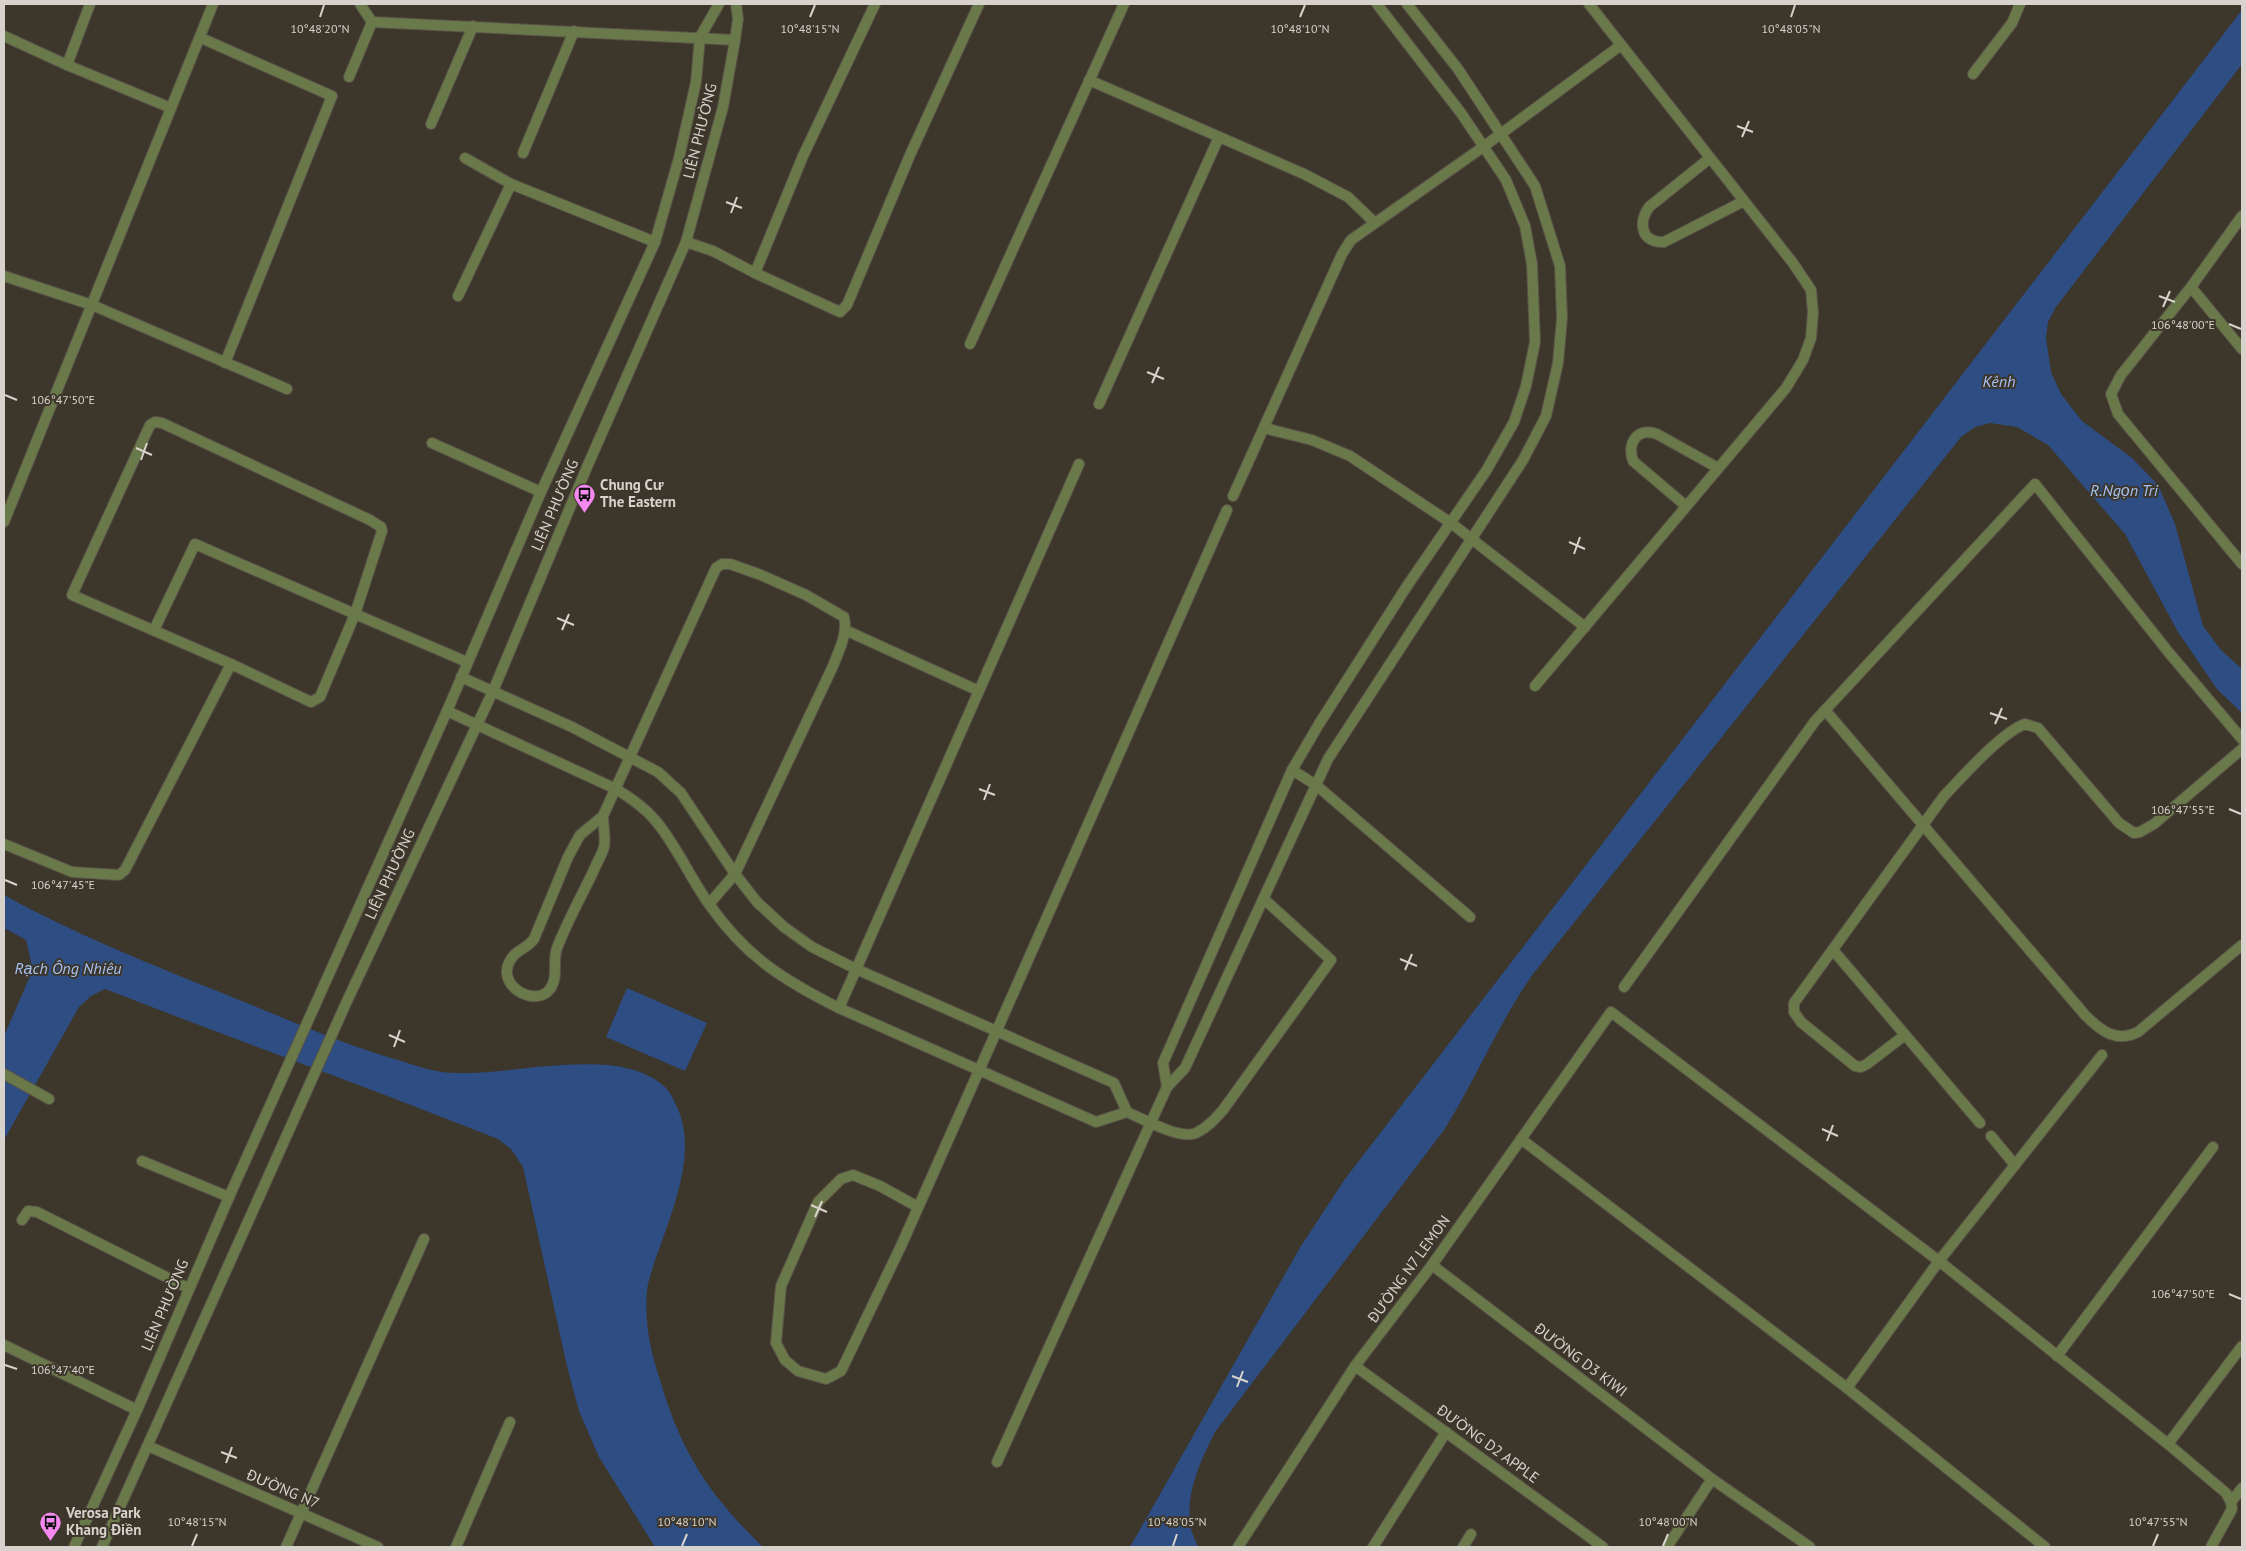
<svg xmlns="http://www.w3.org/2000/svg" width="2246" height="1551" viewBox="0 0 2246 1551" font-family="'PT Sans',sans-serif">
<rect width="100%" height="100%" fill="#3d362b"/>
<g fill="#2e4d83">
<path d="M2242 10V64L2056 307 2048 322 2046 338 2051 372 2061 394 2082 421 2132 458 2158 485 2175 524 2203 626 2221 650 2242 669V713L2217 689 2178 632 2125 534 2048 445 2017 427 1990 423 1975 427 1961 437 1533 974C1498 1024 1476 1079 1444 1130L1215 1432C1201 1460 1187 1489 1190 1521 1190 1530 1195 1539 1198 1547H1130L1301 1246 1345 1179Z"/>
<path d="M4 895C91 943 184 977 276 1015 317 1032 358 1049 401 1061 414 1065 428 1070 442 1072 505 1080 617 1041 666 1088 670 1092 673 1098 675 1103 704 1157 662 1230 648 1284 646 1295 646 1309 647 1320 648 1340 654 1361 660 1380 681 1452 709 1495 763 1547H655L599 1457 579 1411 567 1366 523 1167 511 1149 498 1139C368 1087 236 1040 105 989L91 996 79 1007 4 1140V1036L31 974V962L26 940 4 928Z"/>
<polygon points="627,988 707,1023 685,1071 606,1037"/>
</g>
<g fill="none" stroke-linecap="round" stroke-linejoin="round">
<defs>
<g id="service">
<polyline points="465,158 511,184 655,242"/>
<polyline points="458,296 511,184"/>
<polyline points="142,1161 229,1197"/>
<polyline points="22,1220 28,1211 37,1212 188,1288"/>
<polyline points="4,1345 137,1410"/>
</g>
<g id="minor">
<polyline points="360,4 372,22 735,40"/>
<polyline points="4,36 67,65 171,108"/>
<polyline points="201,38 332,96 225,363"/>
<polyline points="67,65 90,4"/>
<polyline points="1973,74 2012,23 2020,4"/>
<polyline points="349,77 372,22"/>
<polyline points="1089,80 1304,174 1348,197 1374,222"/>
<polyline points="431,124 473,26"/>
<polyline points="523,153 574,31"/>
<path d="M1710 158 1649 207C1638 223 1641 243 1664 242L1744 201"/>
<polyline points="2242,216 2191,287 2121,375 2111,394 2118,414 2242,564"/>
<polyline points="686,242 713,251 755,273 840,312 847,305 910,155 979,4"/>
<polyline points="755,273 803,156 875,4"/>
<polyline points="4,276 92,305 287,389"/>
<polyline points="2191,287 2242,349"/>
<polyline points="970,344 1124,4"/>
<polyline points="1099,404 1219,137"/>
<polyline points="1264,428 1312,440 1350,456 1451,523 1585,627"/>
<polyline points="432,443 541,492"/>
<polyline points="1233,496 1342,254 1351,240 1483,147 1621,45"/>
<path d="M1686 506 1633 461C1627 443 1637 427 1657 434L1718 468"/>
<polyline points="4,522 213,4"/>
<polyline points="154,630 195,544 355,614 382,531 381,527 370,520 162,423 155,422 150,425 72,595 231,664 311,702 320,697 355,614 467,662"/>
<polyline points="845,630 979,691"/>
<path d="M461 677 572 727 658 772 681 793 735 874 757 902 784 927 812 947 856 969 1114 1083 1127 1112C1143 1119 1180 1140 1196 1133 1207 1128 1215 1119 1223 1110L1331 960 1264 899"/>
<polyline points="1535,686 1786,388 1803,360 1811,338 1813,312 1811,290 1793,263 1589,4"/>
<path d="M1825 710 2085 1015C2101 1031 2116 1043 2138 1032L2242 945"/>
<path d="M447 711 616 789C631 798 644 807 655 820 675 843 691 879 709 904 745 956 783 980 839 1008L1096 1122 1127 1112"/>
<polyline points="1292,770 1316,785 1470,917"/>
<path d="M603 816C603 826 606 838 604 847 602 855 596 864 593 872 581 897 567 922 557 948 552 961 559 977 550 989 537 1007 500 989 508 965 514 949 526 950 534 939L568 857 580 835 603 816 716 568 722 564H730L761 575 806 595 844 617C848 634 839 650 833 666L735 874 709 904"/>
<polyline points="4,844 72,872 119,875 125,870 231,664"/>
<polyline points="1833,950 1980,1123"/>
<polyline points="1624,987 1815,721 2035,484 2170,654 2242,739"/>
<polyline points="839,1008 1079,464"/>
<path d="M1905 1035 1867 1064 1861 1067 1855 1066 1801 1022 1794 1012V1003L1944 796C1962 777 2002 732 2025 724L2038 728 2119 823 2134 833 2140 832 2154 824 2242 749"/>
<polyline points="4,1074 49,1099"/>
<polyline points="1167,1087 1163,1063 1292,770 1319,724 1407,586 1486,471 1514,422 1526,386 1535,342 1532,264 1525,226 1506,180 1461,113 1377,4"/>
<polyline points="1991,1136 2015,1165"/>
<polyline points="1521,1139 1847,1388 2045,1547"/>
<polyline points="918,1207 880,1186 853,1175 841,1179 818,1202 781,1286 776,1343 785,1360 798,1371 826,1379 841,1371 901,1246 997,1030 1227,510"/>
<polyline points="1432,1265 1712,1479 1810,1547"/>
<polyline points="2057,1356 2213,1147"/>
<polyline points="1355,1366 1603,1547"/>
<polyline points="1847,1388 1939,1261 2102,1055"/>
<polyline points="2168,1444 2242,1346"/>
<polyline points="148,1446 378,1547"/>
<polyline points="997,1462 1167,1087 1185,1068 1328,759 1523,460 1546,416 1558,363 1562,318 1560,266 1535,186 1458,69 1407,4"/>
<polyline points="2231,1502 2242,1488"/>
<polyline points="286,1547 424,1239"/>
<polyline points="456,1547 510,1422"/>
<polyline points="1238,1547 1355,1366 1432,1265 1611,1012 1939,1261 2168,1444 2226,1493 2231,1502 2232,1509 2211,1547"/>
<polyline points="1373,1547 1446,1432"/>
<polyline points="1463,1547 1471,1534"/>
<polyline points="1667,1547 1712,1479"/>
</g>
<g id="tertiary">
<polyline points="74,1547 137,1410 229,1197 447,711 541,492 655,242 679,158 696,82 700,37 719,4"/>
<polyline points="102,1547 347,1001 493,691 587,467 686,242 723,107 735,40 738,19 736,4"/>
</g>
</defs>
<use href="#service" stroke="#595248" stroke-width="12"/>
<use href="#minor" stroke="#595248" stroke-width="12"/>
<use href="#tertiary" stroke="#595248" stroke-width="12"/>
<use href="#service" stroke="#6a794a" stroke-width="10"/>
<use href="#minor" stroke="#6a794a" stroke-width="10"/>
<use href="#tertiary" stroke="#6a794a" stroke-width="10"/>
</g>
<path fill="none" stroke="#d7d2cc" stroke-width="2" d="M320 17 324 5M810 17 815 5M1300 17 1305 5M1791 17 1795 5M1737 126 1753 132M1742 137 1749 121M726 202 742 208M731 213 737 197M2159 296 2175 302M2163 307 2170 291M2229 324 2241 329M1147 372 1164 379M1152 383 1159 367M5 395 17 400M136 448 152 455M141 460 147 443M1569 542 1585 549M1574 554 1580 537M557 618 574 625M562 630 569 614M1990 713 2007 719M1995 724 2002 708M979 789 995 795M984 800 990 784M2229 809 2241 814M5 880 17 885M1400 959 1417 966M1405 970 1412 954M389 1035 405 1042M394 1047 400 1030M1822 1129 1838 1136M1827 1141 1833 1125M811 1205 827 1212M815 1217 822 1201M2229 1294 2241 1299M5 1365 17 1369M1232 1376 1248 1382M1237 1387 1243 1371M221 1452 237 1458M226 1463 232 1447M192 1546 197 1534M682 1546 687 1534M1173 1546 1177 1534M1663 1546 1668 1534M2153 1546 2158 1534"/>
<defs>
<symbol id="bus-pin" viewBox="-11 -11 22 30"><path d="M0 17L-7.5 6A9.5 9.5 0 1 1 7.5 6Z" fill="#f589ef" stroke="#3d362b"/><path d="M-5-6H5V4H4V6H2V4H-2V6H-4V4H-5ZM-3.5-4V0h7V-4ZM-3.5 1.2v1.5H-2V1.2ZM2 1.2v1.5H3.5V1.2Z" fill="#111"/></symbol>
</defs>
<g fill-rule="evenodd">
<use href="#bus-pin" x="572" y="482" width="25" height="34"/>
<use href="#bus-pin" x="38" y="1510" width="25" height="34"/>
</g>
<g text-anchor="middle" stroke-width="4" stroke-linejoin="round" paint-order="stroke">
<g font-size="15" fill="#d7d2cc" stroke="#3d362b">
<text transform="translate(700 131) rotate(-76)" y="5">LIÊN PHƯỜNG</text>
<text transform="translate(555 505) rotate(-67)" y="5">LIÊN PHƯỜNG</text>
<text transform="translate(390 874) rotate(-65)" y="5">LIÊN PHƯỜNG</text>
<text transform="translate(1409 1269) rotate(-54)" y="5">ĐƯỜNG N7 LEMON</text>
<text transform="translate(165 1305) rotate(-67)" y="5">LIÊN PHƯỜNG</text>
<text transform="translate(1581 1360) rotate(37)" y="5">ĐƯỜNG D3 KIWI</text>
<text transform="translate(1488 1444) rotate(36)" y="5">ĐƯỜNG D2 APPLE</text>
<text transform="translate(283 1489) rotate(23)" y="5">ĐƯỜNG N7</text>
</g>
<g font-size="15" font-weight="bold" fill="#d7d2cc" stroke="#3d362b" text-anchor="start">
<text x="600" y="490">Chung Cư<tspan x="600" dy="17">The Eastern</tspan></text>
<text x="66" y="1518">Verosa Park<tspan x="66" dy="17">Khang Điền</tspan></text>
</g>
<g font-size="16" font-style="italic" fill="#a5c2f3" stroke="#3d362b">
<text x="1999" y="387">Kênh</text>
<text x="2124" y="496">R.Ngọn Tri</text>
<text x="68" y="974">Rạch Ông Nhiêu</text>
</g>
</g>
<g font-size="12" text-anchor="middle" fill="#d7d2cc" stroke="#3d362b" stroke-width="4" stroke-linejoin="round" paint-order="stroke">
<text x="320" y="33">10°48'20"N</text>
<text x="810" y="33">10°48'15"N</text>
<text x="1300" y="33">10°48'10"N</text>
<text x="1791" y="33">10°48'05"N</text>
<text x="2183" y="329">106°48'00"E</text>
<text x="63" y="404">106°47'50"E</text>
<text x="2183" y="814">106°47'55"E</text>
<text x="63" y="889">106°47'45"E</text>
<text x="2183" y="1298">106°47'50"E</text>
<text x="63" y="1374">106°47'40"E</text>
<text x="197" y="1526">10°48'15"N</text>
<text x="687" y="1526">10°48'10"N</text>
<text x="1177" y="1526">10°48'05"N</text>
<text x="1668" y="1526">10°48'00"N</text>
<text x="2158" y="1526">10°47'55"N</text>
</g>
<rect width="2246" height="1551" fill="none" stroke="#d7d2cc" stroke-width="10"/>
</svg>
